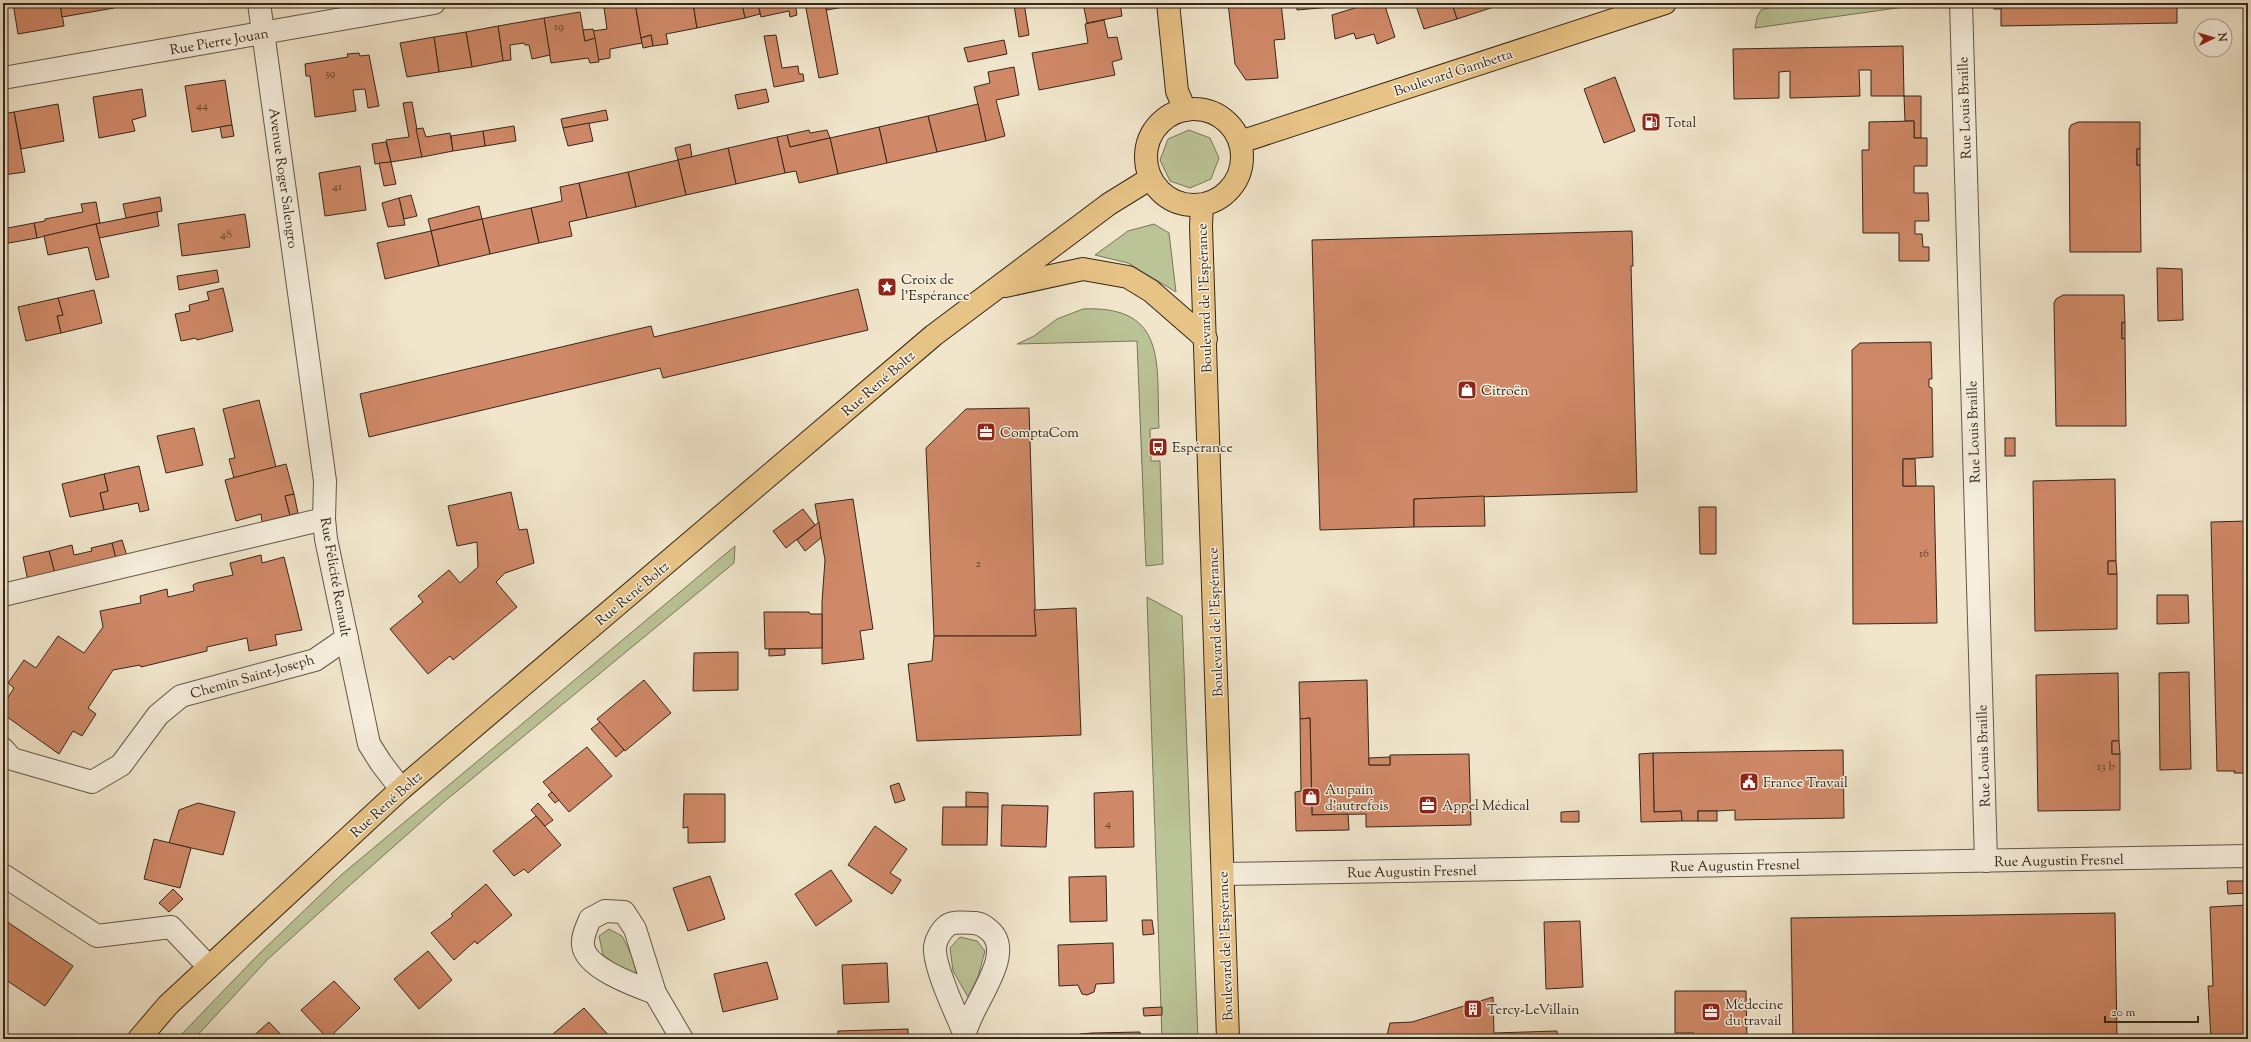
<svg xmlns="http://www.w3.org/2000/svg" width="2251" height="1042" viewBox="0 0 2251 1042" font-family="'Sorts Mill Goudy',serif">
<rect width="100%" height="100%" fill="#f1e6cc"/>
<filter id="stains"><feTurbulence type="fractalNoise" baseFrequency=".005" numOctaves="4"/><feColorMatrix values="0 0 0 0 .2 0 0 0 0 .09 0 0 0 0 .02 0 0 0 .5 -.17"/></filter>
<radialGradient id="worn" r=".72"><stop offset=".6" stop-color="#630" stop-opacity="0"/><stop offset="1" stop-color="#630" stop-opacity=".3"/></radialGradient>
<g fill="#bbc497" stroke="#787659">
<polygon points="1785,3 1918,3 1918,5 1755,28 1757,17 1761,10"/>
<polygon points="1189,130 1210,138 1219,158 1211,179 1190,188 1170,181 1160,160 1168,139"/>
<polygon points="1154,224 1169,233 1176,292 1128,263 1095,255 1128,231"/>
<path d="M1083 309C1169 305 1156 366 1159 428L1150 429 1151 461H1160L1163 564 1146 566 1137 341 1017 344 1034 336 1057 319Z"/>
<polygon points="735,546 734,563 445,801 349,886 268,959 194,1039 177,1039 258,955 340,876"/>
<polygon points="1147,597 1182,616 1198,1039 1162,1039"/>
<polygon points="609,929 622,936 632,956 637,975 621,968 603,955 599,936"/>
<polygon points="960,937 977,941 985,951 978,977 968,997 953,971 950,948"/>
</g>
<g fill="#d08968" stroke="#35271b">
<polygon points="13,3 60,3 64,26 18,34"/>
<polygon points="60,3 113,3 114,8 62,17"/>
<polygon points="635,3 642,43 610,49 610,58 598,60 593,31 607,29 604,8"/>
<polygon points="635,3 693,3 697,28 666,34 668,44 653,46 651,35 641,38"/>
<polygon points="693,3 742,3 745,18 697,28"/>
<polygon points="742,3 758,3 760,14 745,18"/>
<polygon points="758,3 795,3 797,15 790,17 789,11 761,17"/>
<polygon points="805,3 825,3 838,74 819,78"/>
<polygon points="825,3 848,3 849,6 827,10"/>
<polygon points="1024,3 1029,35 1019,37 1014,5"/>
<polygon points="1083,3 1120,3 1122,16 1087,23"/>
<polygon points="1228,3 1281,3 1285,39 1274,40 1278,78 1246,80 1235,64"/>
<polygon points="1296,3 1331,3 1331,7 1297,10"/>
<polygon points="1371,3 1384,3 1395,37 1377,44 1374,34 1356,39 1354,33 1335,39 1332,15"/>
<polygon points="1415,3 1452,3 1457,19 1424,29"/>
<polygon points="1452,3 1506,3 1457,19"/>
<rect x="1994" y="3" width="7" height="6"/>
<polygon points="2001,3 2177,3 2177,23 2001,26"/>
<polygon points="580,12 585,41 595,38 599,62 590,63 588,58 551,63 544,18"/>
<polygon points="544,18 550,55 532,59 529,45 525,45 524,43 510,45 511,60 503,61 498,26"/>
<polygon points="1104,20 1108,38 1117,37 1122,59 1112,62 1115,75 1039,90 1032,53 1088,43 1085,24"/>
<polygon points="498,26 503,61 472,67 466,32"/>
<polygon points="593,29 595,38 585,41 583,30"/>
<polygon points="466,32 472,67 439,72 434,37"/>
<polygon points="651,35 653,46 643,48 641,38"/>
<polygon points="776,35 782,68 798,66 799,74 803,74 804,81 774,87 764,36"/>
<polygon points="434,37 439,72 407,77 400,43"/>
<polygon points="1004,40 1007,54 968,62 964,48"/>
<polygon points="1903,46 1904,96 1871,96 1871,70 1859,70 1860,96 1790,98 1790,71 1779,72 1779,98 1734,99 1733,49"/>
<polygon points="359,53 360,56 369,55 379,106 368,108 365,89 353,90 356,111 315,117 310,76 306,76 305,64 348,57 347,54"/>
<polygon points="1014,67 1019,95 996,100 1005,136 986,141 974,87 990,83 988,72"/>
<polygon points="1615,77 1635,131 1604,143 1584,89"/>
<polygon points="225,80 232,125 192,132 185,86"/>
<polygon points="142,89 146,116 132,120 135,131 99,138 93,97"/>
<polygon points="766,89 769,102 738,109 735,95"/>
<polygon points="1904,96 1921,96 1921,138 1914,138 1914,121 1905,121"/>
<polygon points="412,102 422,157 391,162 386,140 409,137 403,103"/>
<polygon points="58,104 64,141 21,149 14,112"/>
<polygon points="978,104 986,141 937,152 928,116"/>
<polygon points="606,110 608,120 563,128 561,119"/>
<polygon points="14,112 25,172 3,175 3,114"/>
<polygon points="928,116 937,152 887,163 879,127"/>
<polygon points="1914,121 1914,138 1927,138 1927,166 1914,166 1914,193 1928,193 1929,221 1915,221 1915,234 1922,234 1923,247 1929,247 1929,261 1899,261 1899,233 1863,233 1862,150 1869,150 1869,122"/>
<polygon points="2078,122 2140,122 2140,149 2137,149 2137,165 2140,165 2141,252 2070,252 2069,130 2071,125"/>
<polygon points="589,123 593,141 568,146 563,128"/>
<polygon points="232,125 234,136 222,138 220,127"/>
<polygon points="514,126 516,141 485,146 483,131"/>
<polygon points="879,127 887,163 838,174 830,138"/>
<polygon points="423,128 426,137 450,133 453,151 422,157 416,129"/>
<polygon points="809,130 810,133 827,130 830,138 790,147 787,135"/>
<polygon points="483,131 485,146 453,151 451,136"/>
<polygon points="787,135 790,147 830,138 838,174 799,183 796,171 785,173 777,137"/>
<polygon points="777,137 785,173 736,184 728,148"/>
<polygon points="386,142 391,162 375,164 372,144"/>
<polygon points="690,144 692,157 678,160 675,148"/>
<polygon points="728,148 736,184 686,195 678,160"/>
<rect x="2137" y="149" width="3" height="16"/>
<polygon points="678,160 686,195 636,207 628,172"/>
<polygon points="391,162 396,184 384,186 379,163"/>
<polygon points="360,166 366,210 325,216 319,173"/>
<polygon points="628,172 636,207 587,218 579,183"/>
<polygon points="579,183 587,218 569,222 572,236 539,243 531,208 562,201 560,187"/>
<polygon points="411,195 417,216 404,219 399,198"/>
<polygon points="160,197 162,211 126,218 123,204"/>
<polygon points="399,198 405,225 388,227 382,203"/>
<polygon points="96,202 100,223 37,238 34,223 45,221 45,219 83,212 81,204"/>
<polygon points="479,206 482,219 431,231 428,219"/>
<polygon points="531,208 539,243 490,254 482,219"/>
<polygon points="157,212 159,226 99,238 96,224"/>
<polygon points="245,214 250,247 182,256 178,224"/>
<polygon points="482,219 490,254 439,266 431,231"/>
<polygon points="34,223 37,238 3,244 3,229"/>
<polygon points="96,224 109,277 96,280 88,247 48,255 44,236"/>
<polygon points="431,231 439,266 385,279 377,243"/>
<polygon points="1632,231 1633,266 1631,266 1637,492 1414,499 1414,527 1320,530 1312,240"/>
<polygon points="2157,268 2182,269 2183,320 2158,321"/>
<polygon points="217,270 219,282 179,290 177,276"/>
<polygon points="223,288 233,331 197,340 196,338 181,341 175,314 190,311 189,305 209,300 207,292"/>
<polygon points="858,289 868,330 663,378 660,368 369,437 360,394 651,326 654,337"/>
<polygon points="94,290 102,323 61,333 57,316 63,315 58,298"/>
<polygon points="2063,295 2124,295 2125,323 2122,322 2122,339 2125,338 2126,426 2056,426 2054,303 2056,299"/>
<polygon points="58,298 63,315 57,316 61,333 26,341 18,307"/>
<polygon points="2122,322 2125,323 2125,338 2122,339"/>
<polygon points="1931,342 1932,379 1929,379 1929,387 1932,388 1933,457 1903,459 1903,486 1934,486 1937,623 1853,624 1852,350 1860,343"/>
<polygon points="259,400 276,467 234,478 229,459 235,458 223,409"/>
<polygon points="1029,408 1036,636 934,636 926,448 966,409"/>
<polygon points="194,428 203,465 166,473 157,436"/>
<rect x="2005" y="438" width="10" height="18"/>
<polygon points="1903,459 1915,459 1916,486 1903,486"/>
<polygon points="286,464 294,494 285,496 290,515 262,522 261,514 236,521 225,480"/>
<polygon points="139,466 149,510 140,512 138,503 104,510 100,493 108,491 104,474"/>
<polygon points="104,474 108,491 100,493 104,510 70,517 62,484"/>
<polygon points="2115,479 2116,561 2108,561 2108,574 2117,574 2117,629 2035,631 2033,481"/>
<polygon points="511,492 519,530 527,529 534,563 505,573 496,582 517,607 453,660 450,656 428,674 390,629 423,602 418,596 449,570 460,583 478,567 477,542 457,546 448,506"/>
<polygon points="294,494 298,513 290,515 285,496"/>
<polygon points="1484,496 1485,526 1414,527 1414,499"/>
<polygon points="853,499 873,629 860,631 864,659 822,664 822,602 825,560 815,504"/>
<polygon points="1699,507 1716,507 1716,554 1700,554"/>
<polygon points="803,509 815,525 786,548 773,531"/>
<polygon points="2248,521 2248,770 2244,770 2244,773 2234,773 2235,771 2217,771 2211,522"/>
<polygon points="819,522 821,538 805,551 797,540"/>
<polygon points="122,540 127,556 116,559 112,543"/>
<polygon points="112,543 116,559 55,574 49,551 72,545 74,555 92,551 91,548"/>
<polygon points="49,551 55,574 28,581 23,557"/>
<polygon points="261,555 262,563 284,557 302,630 275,635 277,645 249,651 247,638 207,647 207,651 141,667 140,665 113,670 88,708 96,714 82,736 73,731 59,754 3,714 3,705 14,688 8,683 24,660 36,668 58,636 84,653 103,627 100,611 141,603 140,596 167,589 168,597 194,591 193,585 197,583 233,575 230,563"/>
<polygon points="2108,561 2116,561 2117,574 2108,574"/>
<polygon points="2157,595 2188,595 2189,623 2157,624"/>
<polygon points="1076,608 1081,735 917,741 908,664 932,661 934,636 1036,636 1034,610"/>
<polygon points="764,612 809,612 810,614 822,614 822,648 765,649"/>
<polygon points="769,649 785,649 785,655 769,656"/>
<polygon points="738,652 738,690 693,691 694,653"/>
<polygon points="2189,672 2191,769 2160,770 2159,673"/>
<polygon points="2118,673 2119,741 2112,741 2112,754 2120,754 2120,810 2038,811 2036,675"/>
<polygon points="644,680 671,713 625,751 597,719"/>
<polygon points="1367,680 1369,765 1390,765 1390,755 1469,754 1471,825 1366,827 1366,814 1312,815 1310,718 1300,719 1299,682"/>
<polygon points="1310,718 1312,815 1348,814 1349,830 1296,831 1295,792 1301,791 1300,719"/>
<polygon points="600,722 624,750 616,757 591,729"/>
<polygon points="2112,741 2119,741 2120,754 2112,754"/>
<polygon points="587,747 612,776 569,812 543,782"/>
<polygon points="1843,750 1844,818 1735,820 1735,810 1717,811 1698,811 1698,821 1682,821 1681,811 1654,812 1653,753"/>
<polygon points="1653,753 1654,812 1681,811 1682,821 1641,822 1639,754"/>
<polygon points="1390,757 1390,765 1369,765 1369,758"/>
<polygon points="899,783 905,800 895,803 890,786"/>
<polygon points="1133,791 1134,847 1095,848 1094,793"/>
<polygon points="552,792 559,800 555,803 548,795"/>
<polygon points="966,792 988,793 988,807 966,807"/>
<polygon points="684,794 725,794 725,842 688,843 688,827 683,828"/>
<polygon points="198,803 235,812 223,855 169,843 179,810"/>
<polygon points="538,803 553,820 545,826 531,810"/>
<polygon points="1002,805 1048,806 1046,847 1001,846"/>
<polygon points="943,807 988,807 987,845 942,845"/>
<polygon points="1579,811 1579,822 1561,822 1561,812"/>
<rect x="1698" y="811" width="19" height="10"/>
<polygon points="536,816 561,845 528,873 524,869 514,876 493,851"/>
<polygon points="875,826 907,849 890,873 901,880 892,894 848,865"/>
<polygon points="154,839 191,848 180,888 144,879"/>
<polygon points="831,870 852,901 816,926 795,894"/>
<polygon points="710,876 725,919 688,931 673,888"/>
<polygon points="1106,876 1107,921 1070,922 1069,877"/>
<polygon points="2227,881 2248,881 2248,893 2228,894"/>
<polygon points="486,884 512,915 477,944 475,941 454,960 431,933 453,916 451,914"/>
<polygon points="173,889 183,899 169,912 159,903"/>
<polygon points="2248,905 2248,1039 2211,1039 2208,986 2213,986 2210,907"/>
<polygon points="2115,913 2117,1039 1793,1039 1791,918"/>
<polygon points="3,919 73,966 45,1006 3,978"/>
<polygon points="1142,920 1152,920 1154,934 1143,935"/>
<polygon points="1580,921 1583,987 1546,989 1544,922"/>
<polygon points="1113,943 1114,983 1096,984 1094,992 1087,995 1082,994 1078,985 1059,986 1058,945"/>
<polygon points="428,951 452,980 419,1009 394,979"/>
<polygon points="767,962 778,999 723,1012 714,974"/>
<polygon points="887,963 889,1002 844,1004 842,965"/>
<polygon points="334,981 360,1008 328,1039 301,1010"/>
<polygon points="1675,991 1746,991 1747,1039 1694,1039 1694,1033 1675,1033"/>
<polygon points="1493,997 1494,1033 1557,1031 1558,1039 1386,1039 1390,1023 1412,1022"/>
<polygon points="1162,1007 1162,1015 1144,1016 1143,1008"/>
<polygon points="584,1008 610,1037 547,1039"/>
<polygon points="269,1022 285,1039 250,1039"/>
<polygon points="908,1029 908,1039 838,1039 838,1031"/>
<polygon points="1140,1032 1140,1039 1092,1039 1092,1033"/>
<polygon points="1092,1033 1092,1039 1080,1039 1080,1034"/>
</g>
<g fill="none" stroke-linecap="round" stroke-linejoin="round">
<defs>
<g id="minor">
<polyline points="259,3 325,481 324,519 326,539 369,744 381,763 401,789"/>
<polyline points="1961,3 1986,861"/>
<polyline points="3,78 434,3"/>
<polyline points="3,595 324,519"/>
<polyline points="3,749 12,759 92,782 121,765 158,715 181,696 315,660 347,638"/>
<polyline points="1223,874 2248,856"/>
<polyline points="3,875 97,936 171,927 209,967"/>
<path d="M655 993C636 986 585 968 583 945 582 936 587 927 590 919L605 911 624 912 635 929 655 993 682 1039"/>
<path d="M964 1039C966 1009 1019 955 989 930 984 926 982 924 975 923 968 923 955 921 948 925 941 930 934 942 935 951 936 972 956 1013 965 1035"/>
</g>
<g id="major">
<polyline points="1168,3 1177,91 1185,110"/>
<circle cx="1194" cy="157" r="48"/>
<polyline points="1240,142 1665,3"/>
<polyline points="1202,205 1201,226 1228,1039"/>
<polyline points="1005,286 1083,269 1128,277 1151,291 1206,339"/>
<polyline points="139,1039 168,1005 401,789 934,335 1109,204 1151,178"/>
</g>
</defs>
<use href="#minor" stroke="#645747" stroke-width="24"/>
<use href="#major" stroke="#35271b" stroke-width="24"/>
<use href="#minor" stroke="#f6efde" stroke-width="22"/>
<use href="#major" stroke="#e8c386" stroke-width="22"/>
</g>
<defs>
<symbol id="fuel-square" viewBox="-11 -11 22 22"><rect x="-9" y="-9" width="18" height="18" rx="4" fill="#8f2418" stroke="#f6efde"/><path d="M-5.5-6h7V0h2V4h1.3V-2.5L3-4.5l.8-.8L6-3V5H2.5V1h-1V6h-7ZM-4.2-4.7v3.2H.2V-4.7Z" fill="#fff"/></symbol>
<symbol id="sight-square" viewBox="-11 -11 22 22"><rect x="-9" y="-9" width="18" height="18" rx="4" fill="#8f2418" stroke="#f6efde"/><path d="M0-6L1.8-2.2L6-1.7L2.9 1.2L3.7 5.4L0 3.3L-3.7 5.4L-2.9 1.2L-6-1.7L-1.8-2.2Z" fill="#fff"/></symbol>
<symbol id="shop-square" viewBox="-11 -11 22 22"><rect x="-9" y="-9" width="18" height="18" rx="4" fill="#8f2418" stroke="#f6efde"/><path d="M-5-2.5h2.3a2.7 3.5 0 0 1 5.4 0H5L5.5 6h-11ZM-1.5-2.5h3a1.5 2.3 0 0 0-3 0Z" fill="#fff"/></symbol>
<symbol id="office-square" viewBox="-11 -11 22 22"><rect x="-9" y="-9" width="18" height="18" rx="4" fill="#8f2418" stroke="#f6efde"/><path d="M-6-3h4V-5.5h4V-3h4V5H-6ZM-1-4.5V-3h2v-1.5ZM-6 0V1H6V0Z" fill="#fff"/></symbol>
<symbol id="bus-square" viewBox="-11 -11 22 22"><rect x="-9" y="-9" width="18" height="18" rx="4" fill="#8f2418" stroke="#f6efde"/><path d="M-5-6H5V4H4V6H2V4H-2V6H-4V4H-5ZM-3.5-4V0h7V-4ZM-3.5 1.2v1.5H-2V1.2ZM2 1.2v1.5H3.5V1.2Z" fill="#fff"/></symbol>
<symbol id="civic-square" viewBox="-11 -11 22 22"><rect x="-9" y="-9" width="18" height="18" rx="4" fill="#8f2418" stroke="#f6efde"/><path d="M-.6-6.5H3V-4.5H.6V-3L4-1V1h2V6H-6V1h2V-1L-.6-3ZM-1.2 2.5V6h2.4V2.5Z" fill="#fff"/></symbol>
<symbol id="building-square" viewBox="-11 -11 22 22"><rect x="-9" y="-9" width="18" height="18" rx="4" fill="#8f2418" stroke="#f6efde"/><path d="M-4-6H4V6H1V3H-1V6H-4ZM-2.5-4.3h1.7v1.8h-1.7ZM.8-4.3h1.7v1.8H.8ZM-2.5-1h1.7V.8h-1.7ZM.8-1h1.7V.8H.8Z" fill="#fff"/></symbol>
</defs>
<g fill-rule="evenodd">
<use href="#fuel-square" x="1640" y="111" width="22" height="22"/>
<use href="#sight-square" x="876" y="276" width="22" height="22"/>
<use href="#shop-square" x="1456" y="379" width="22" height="22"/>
<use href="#office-square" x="975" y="421" width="22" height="22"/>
<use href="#bus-square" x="1147" y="436" width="22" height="22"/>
<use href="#civic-square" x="1738" y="771" width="22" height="22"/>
<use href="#shop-square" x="1300" y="786" width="22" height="22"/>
<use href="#office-square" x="1417" y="794" width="22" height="22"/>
<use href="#building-square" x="1462" y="998" width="22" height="22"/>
<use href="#office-square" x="1700" y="1001" width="22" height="22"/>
</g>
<g text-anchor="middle" stroke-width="3" stroke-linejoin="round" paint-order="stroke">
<g font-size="12" fill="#5c402e">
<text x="559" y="30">19</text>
<text x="330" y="77">39</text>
<text x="202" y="109">44</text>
<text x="337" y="190">41</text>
<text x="226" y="238">48</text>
<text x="1924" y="557">16</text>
<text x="978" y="567">2</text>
<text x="2106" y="770">13 b</text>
<text x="1108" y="827">4</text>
</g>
<g font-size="14" fill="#35271b" stroke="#f6efde">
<text transform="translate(219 41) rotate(-10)" y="5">Rue Pierre Jouan</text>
<text transform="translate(1453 72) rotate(-18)" y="5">Boulevard Gambetta</text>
<text transform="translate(1964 108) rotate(-92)" y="5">Rue Louis Braille</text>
<text transform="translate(284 178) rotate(82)" y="5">Avenue Roger Salengro</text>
<text transform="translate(1204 298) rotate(-92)" y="5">Boulevard de l'Espérance</text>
<text transform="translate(878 383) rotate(-41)" y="5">Rue René Boltz</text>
<text transform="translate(1973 432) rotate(-92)" y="5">Rue Louis Braille</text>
<text transform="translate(336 577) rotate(80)" y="5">Rue Félicité Renault</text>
<text transform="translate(632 593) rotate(-40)" y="5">Rue René Boltz</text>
<text transform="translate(1215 622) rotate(-92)" y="5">Boulevard de l'Espérance</text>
<text transform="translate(252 676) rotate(-16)" y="5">Chemin Saint-Joseph</text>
<text transform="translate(1983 756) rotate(-92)" y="5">Rue Louis Braille</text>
<text transform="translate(386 804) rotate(-42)" y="5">Rue René Boltz</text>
<text transform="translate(2059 860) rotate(-1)" y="5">Rue Augustin Fresnel</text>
<text transform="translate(1735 865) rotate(-1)" y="5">Rue Augustin Fresnel</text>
<text transform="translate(1412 871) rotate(-1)" y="5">Rue Augustin Fresnel</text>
<text transform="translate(1225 946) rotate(-92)" y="5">Boulevard de l'Espérance</text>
</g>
<g font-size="14" fill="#35271b" stroke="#f6efde" text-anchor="start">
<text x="1665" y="127">Total</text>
<text x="901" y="284">Croix de<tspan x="901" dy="16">l'Espérance</tspan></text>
<text x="1481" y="395">Citroën</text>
<text x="1000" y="437">ComptaCom</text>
<text x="1172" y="452">Espérance</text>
<text x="1763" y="787">France Travail</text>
<text x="1325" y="794">Au pain<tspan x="1325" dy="16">d'autrefois</tspan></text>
<text x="1442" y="810">Appel Médical</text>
<text x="1725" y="1009">Médecine<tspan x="1725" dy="16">du travail</tspan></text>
<text x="1487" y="1014">Tercy-LeVillain</text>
</g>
</g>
<rect width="2251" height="1042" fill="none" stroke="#f1e6cc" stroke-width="16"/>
<rect x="4" y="4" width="2243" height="1034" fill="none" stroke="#35271b" stroke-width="2"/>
<rect x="8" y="8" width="2235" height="1026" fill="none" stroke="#35271b"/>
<g transform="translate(2213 38) rotate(85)"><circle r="19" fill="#f6efde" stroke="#a99f90"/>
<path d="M0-3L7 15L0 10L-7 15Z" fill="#8f2418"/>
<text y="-6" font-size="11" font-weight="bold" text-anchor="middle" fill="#35271b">N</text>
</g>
<path d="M2105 1016v6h93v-6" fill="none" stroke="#35271b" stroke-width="2"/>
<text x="2111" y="1016" font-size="12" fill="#35271b" stroke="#f6efde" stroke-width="3" paint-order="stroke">20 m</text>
<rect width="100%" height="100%" filter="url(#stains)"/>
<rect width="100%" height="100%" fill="url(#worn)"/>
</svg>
